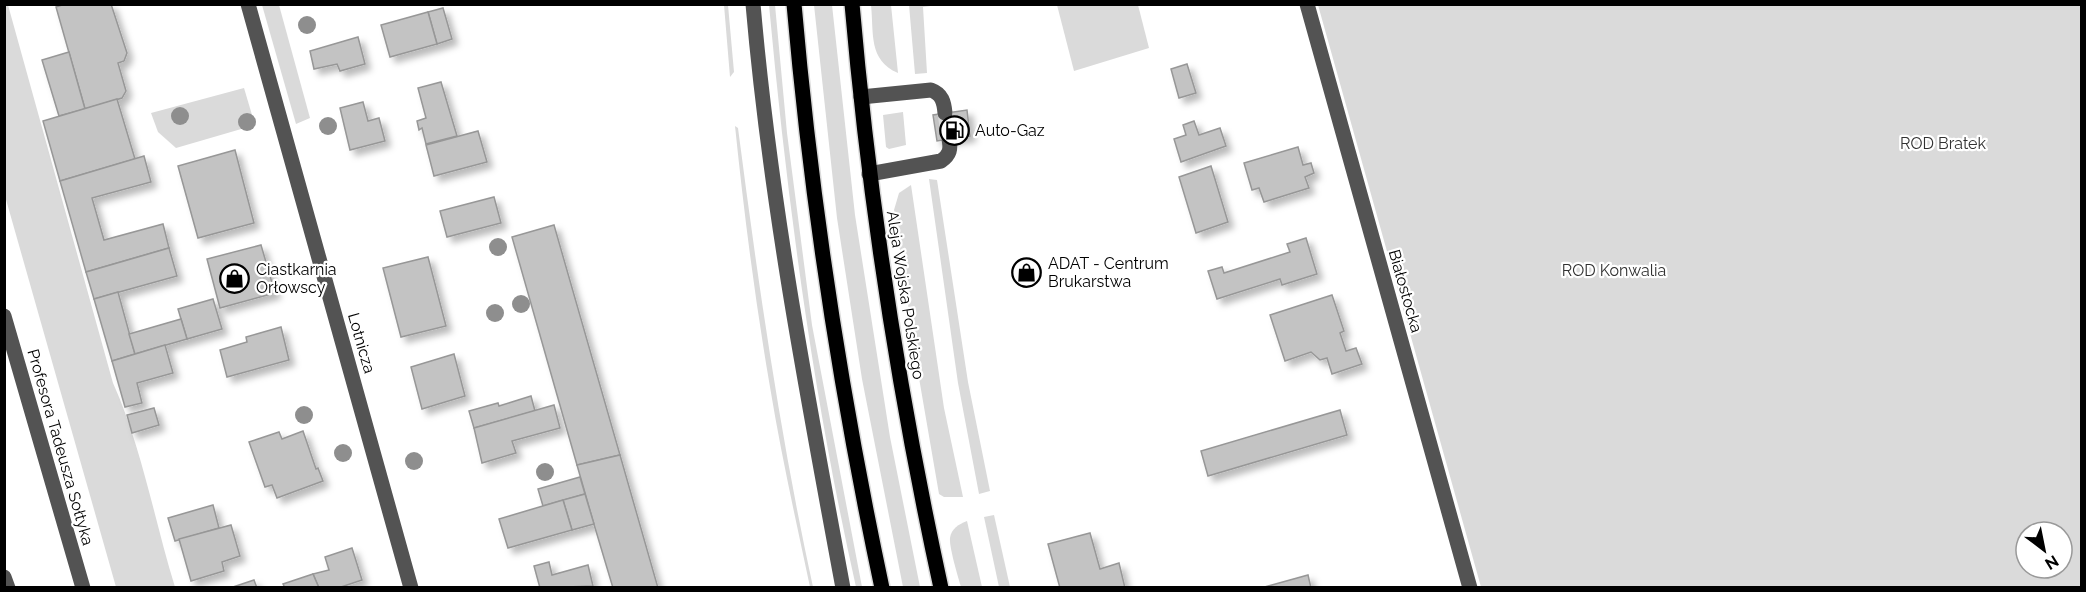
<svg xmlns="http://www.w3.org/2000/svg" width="2086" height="592" viewBox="0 0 2086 592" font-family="Raleway,sans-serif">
<defs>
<filter id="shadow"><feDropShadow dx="5.5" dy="5.5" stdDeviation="3" flood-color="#0004"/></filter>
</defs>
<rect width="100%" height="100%" fill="#fff"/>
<g fill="#dadada" fill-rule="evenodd">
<path d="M4 5H8L113 383C142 448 154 519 175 587H116L5 196Z"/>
<polygon points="262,5 279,5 310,118 296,124"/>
<polygon points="724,5 728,5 734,72 730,77"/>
<path d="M769 5H775L787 133 812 325 862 587H856C813 396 787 200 769 5Z"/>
<polygon points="814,5 832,5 855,215 890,437 920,587 903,587 862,379 837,218"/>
<path d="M871 5H891L898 73C868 60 874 33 871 5Z"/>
<polygon points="909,5 938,5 923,7 927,73 915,74"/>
<polygon points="1057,5 1138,5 1149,48 1074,71"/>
<path d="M1318 5H2081V587H1481ZM2026 532H2062V568H2026Z"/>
<polygon points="244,88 255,125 176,148 158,132 151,113"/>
<polygon points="903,112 906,145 889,149 886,147 883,115"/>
<path d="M735 126 738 128C758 282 780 436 813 587H810C796 521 781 454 770 387 755 300 744 213 735 126Z"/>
<polygon points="929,179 937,180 968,382 990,491 979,494 958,383"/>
<polygon points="911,185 944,408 963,497 944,497 939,494 919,378 894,210 899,193"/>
<polygon points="994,515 1010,587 999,587 984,517"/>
<path d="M967 521 982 587H961C958 577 949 547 950 538 951 529 959 524 967 521Z"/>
</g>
<g fill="#c3c3c3" stroke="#979797" stroke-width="1.5" filter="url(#shadow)">
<polygon points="65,4 111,4 127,53 124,61 118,63 126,91 122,98 85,109 56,7"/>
<polygon points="443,8 452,39 437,44 428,12"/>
<polygon points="428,12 437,44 390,57 381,25"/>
<polygon points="358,37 365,64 340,71 337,64 314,69 310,51"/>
<polygon points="69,52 85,109 59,116 42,60"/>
<polygon points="1187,64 1196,93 1179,98 1171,69"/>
<polygon points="441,82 457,136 426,144 422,128 419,130 417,121 426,118 418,88"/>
<polygon points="117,99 135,159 60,181 43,121"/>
<polygon points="363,102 368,121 379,118 385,141 350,150 340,108"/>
<polygon points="967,110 970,136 937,141 933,115"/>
<polygon points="1194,121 1199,135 1220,128 1226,146 1181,162 1174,139 1186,135 1183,125"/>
<polygon points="478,131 487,162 434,176 426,145"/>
<polygon points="1298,147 1303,165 1311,163 1314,173 1305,177 1309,188 1264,202 1259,188 1252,190 1244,163"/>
<polygon points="235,150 254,223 198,238 178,166"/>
<polygon points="144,156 151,182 92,198 104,240 163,224 169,248 86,272 60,181"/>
<polygon points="1211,166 1228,222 1196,233 1179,177"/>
<polygon points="494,197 501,223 447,237 440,211"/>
<polygon points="554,225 620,455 577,465 512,237"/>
<polygon points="1306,238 1317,274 1282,285 1280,279 1217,299 1208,271 1222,267 1224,273 1290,252 1287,244"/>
<polygon points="261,245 275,293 220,308 207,259"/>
<polygon points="169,248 177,276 94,299 86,272"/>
<polygon points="428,257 446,326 401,337 383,268"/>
<polygon points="118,292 135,354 112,361 94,299"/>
<polygon points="1332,295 1344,331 1340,333 1346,351 1356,348 1362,364 1332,374 1327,358 1320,360 1311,352 1285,361 1270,315"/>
<polygon points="213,299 222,329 187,339 178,309"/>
<polygon points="181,319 187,339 135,354 129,334"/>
<polygon points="281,327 289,360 227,377 220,350 247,342 246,337"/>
<polygon points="165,345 173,373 137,383 142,403 125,407 112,361"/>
<polygon points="454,354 465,396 422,409 411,367"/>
<polygon points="531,396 535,411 474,428 469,411 498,403 499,406"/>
<polygon points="554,405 560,428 512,441 516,453 482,463 474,428"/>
<polygon points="154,408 159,425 132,433 127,415"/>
<polygon points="1340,410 1347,435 1208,476 1201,451"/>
<polygon points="303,431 316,469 318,468 323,481 277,498 272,485 265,487 249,442 279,432 282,439"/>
<polygon points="620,455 658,588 613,588 593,521 577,465"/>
<polygon points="580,477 585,494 543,506 538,489"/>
<polygon points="585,494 594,524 572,530 563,500"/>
<polygon points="563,500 572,530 508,548 499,519"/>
<polygon points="213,505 219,528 175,541 168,518"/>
<polygon points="231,525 240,556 222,562 224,571 191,581 179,539"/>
<polygon points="1090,533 1100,569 1119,563 1125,588 1060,588 1048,544"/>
<polygon points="352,548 362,580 338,588 319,588 313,574 329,570 325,557"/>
<polygon points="549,562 552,575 588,565 593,586 540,588 534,566"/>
<polygon points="313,574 319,588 285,588 283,584"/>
<polygon points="1308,575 1311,588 1261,588"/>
<polygon points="254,580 257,588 230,588"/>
</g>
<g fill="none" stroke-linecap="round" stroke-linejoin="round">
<polyline stroke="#d9d9d9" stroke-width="15" stroke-dasharray="15 8" stroke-linecap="butt" points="945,113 949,139"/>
<defs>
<g id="major">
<path d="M794 4C811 201 841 395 882 588"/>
<path d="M852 4C869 201 899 395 941 588"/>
</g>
</defs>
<use href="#major" stroke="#dbdbdb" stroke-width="18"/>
<g stroke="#535353" stroke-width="15">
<polyline points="248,4 411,588"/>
<path d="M753 4C770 201 807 394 843 588"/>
<polyline points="1307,4 1470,588"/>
<path d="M861 97 931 90C942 94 944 102 945 113"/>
<path d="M869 174 941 161C950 155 951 149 949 139"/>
<polyline points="4,316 83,588"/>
<polyline points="4,577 8,588"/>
</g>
<use href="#major" stroke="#000" stroke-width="15"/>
</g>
<g fill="#8e8e8e">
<circle cx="307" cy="25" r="9"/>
<circle cx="180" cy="116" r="9"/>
<circle cx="247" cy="122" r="9"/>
<circle cx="328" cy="126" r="9"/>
<circle cx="498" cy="247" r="9"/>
<circle cx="521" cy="304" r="9"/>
<circle cx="495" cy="313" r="9"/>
<circle cx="304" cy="415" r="9"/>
<circle cx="343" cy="453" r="9"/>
<circle cx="414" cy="461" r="9"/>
<circle cx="545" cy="472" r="9"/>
</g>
<defs>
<symbol id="fuel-ring" viewBox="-11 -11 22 22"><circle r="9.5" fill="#fff" stroke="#000" stroke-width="1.5"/><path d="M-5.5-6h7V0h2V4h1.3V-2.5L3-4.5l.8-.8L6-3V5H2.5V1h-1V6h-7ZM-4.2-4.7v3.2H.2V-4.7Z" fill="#000"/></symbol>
<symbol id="shop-ring" viewBox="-11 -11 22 22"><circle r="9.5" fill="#fff" stroke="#000" stroke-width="1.5"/><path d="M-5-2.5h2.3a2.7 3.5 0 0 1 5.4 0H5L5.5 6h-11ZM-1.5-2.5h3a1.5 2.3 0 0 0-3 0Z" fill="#000"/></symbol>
</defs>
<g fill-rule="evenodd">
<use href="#fuel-ring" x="938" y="114" width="33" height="33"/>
<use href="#shop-ring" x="1010" y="256" width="33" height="33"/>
<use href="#shop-ring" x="218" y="262" width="33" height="33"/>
</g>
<g text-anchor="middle" stroke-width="4.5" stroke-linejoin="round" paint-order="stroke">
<g font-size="16" fill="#000" stroke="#fff" text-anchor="start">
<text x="975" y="136">Auto-Gaz</text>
<text x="1048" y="269">ADAT - Centrum<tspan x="1048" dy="18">Brukarstwa</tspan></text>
<text x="256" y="275">Ciastkarnia<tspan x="256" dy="18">Orłowscy</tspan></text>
</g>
<g font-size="16" fill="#313131" stroke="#fff">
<text x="1943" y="149">ROD Bratek</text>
<text x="1614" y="276">ROD Konwalia</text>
</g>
<g font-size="16" fill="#000" stroke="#fff">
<text transform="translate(1406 291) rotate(74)" y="6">Białostocka</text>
<text transform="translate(906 295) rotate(81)" y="6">Aleja Wojska Polskiego</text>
<text transform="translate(362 343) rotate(74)" y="6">Lotnicza</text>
<text transform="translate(61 447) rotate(74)" y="6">Profesora Tadeusza Sołtyka</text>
</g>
</g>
<rect width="2086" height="592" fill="none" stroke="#000000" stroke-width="12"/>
<g transform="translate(2044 550) rotate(148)"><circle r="28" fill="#ffffff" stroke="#999999" stroke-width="1.5"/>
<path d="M0-4.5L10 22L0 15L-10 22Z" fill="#000000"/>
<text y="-9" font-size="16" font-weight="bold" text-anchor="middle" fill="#000000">N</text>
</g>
</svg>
